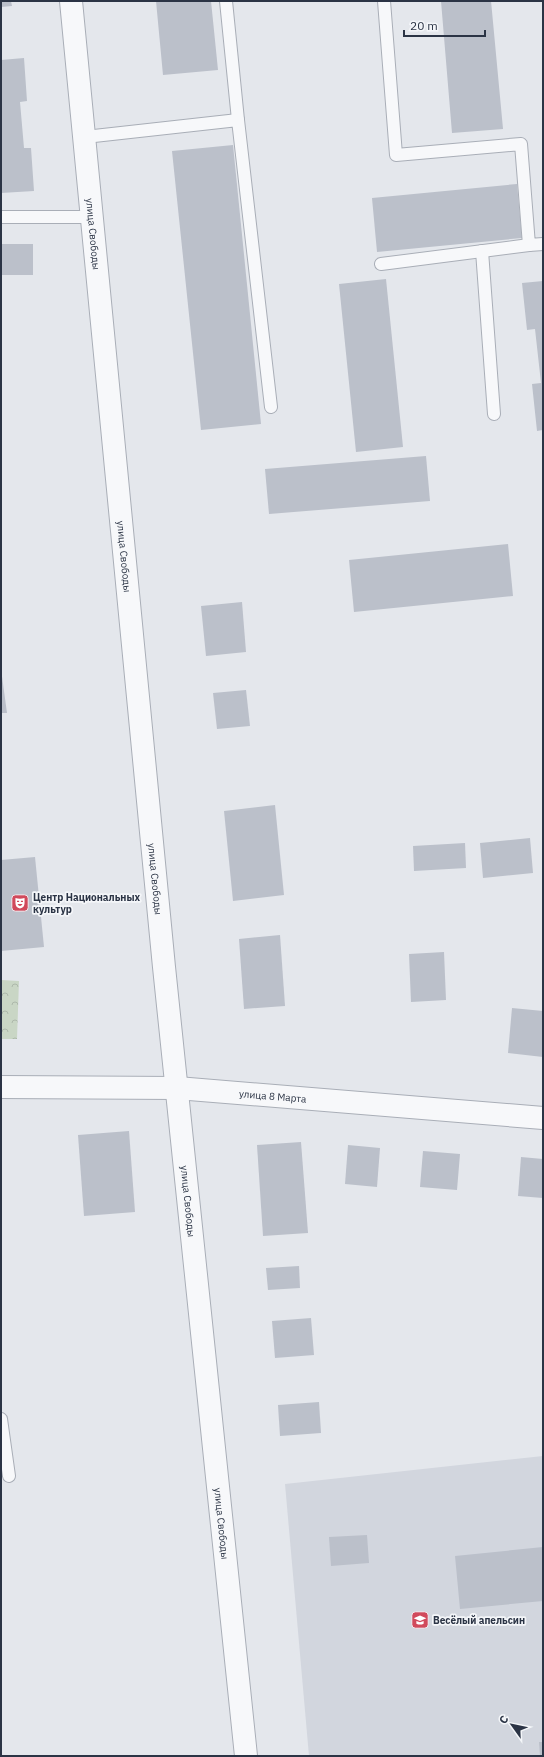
<svg xmlns="http://www.w3.org/2000/svg" width="544" height="1757" viewBox="0 0 544 1757" font-family="'IBM Plex Sans',sans-serif">
<defs>
<pattern id="forest-crowns" width="20" height="18" patternUnits="userSpaceOnUse"><rect width="20" height="18" fill="#c9d6c5"/><path d="M2 6a3 3 0 1 1 6 0M12 15a3 3 0 1 1 6 0" fill="none" stroke="#adb8ab"/></pattern>
</defs>
<rect width="100%" height="100%" fill="#e4e7ec"/>
<polygon fill="#d2d6de" points="543,1456 543,1756 309,1756 285,1484"/>
<polygon fill="url(#forest-crowns)" points="1,980 19,981 17,1039 1,1039"/>
<g fill="#bbc0ca">
<polygon points="1,1 11,1 12,6 1,7"/>
<polygon points="156,1 211,1 218,70 163,75"/>
<polygon points="441,1 491,1 503,129 452,133"/>
<polygon points="24,58 27,101 20,102 24,148 31,148 34,191 1,193 1,60"/>
<polygon points="233,145 261,424 201,430 172,151"/>
<polygon points="517,184 522,238 377,252 372,198"/>
<rect x="1" y="244" width="32" height="31"/>
<polygon points="386,279 403,447 356,452 339,284"/>
<polygon points="543,281 543,430 537,431 532,384 541,383 535,329 527,330 522,283"/>
<polygon points="426,456 430,501 269,514 265,469"/>
<polygon points="508,544 513,596 354,612 349,560"/>
<polygon points="242,602 246,652 206,656 201,606"/>
<polygon points="1,669 7,713 1,713"/>
<polygon points="246,690 250,726 217,729 213,693"/>
<polygon points="275,805 284,895 233,901 224,811"/>
<polygon points="530,838 533,873 483,878 480,843"/>
<polygon points="465,843 466,868 414,871 413,846"/>
<polygon points="35,857 44,947 1,951 1,860"/>
<polygon points="280,935 285,1006 244,1009 239,939"/>
<polygon points="444,952 446,1000 411,1002 409,954"/>
<polygon points="512,1008 543,1011 543,1057 508,1053"/>
<polygon points="129,1131 135,1212 84,1216 78,1135"/>
<polygon points="301,1142 308,1233 263,1236 257,1145"/>
<polygon points="348,1145 380,1148 377,1187 345,1184"/>
<polygon points="423,1151 460,1154 457,1190 420,1187"/>
<polygon points="521,1157 543,1159 543,1198 518,1196"/>
<polygon points="299,1266 300,1288 268,1290 266,1268"/>
<polygon points="311,1318 314,1355 275,1358 272,1321"/>
<polygon points="319,1402 321,1433 280,1436 278,1405"/>
<polygon points="367,1535 369,1563 331,1566 329,1537"/>
<polygon points="543,1547 543,1601 460,1609 455,1556"/>
<polygon points="539,1742 543,1742 543,1756 540,1756"/>
</g>
<g fill="none" stroke-linecap="round" stroke-linejoin="round">
<defs>
<g id="service">
<polyline points="226,1 238,120"/>
<polyline points="384,1 396,155 521,144 529,245 543,244"/>
<polyline points="85,137 238,120 271,407"/>
<polyline points="1,217 92,217"/>
<polyline points="482,251 494,414"/>
<polyline points="381,264 529,245"/>
<polyline points="1,1419 9,1476"/>
</g>
<g id="minor">
<path id="s1" d="M1 1087 177 1088 543 1118"/>
</g>
<g id="tertiary">
<path id="s2" d="M71 1 164 967 246 1756"/>
</g>
</defs>
<use href="#service" stroke="#a9aeb7" stroke-width="14"/>
<use href="#minor" stroke="#a9aeb7" stroke-width="24"/>
<use href="#tertiary" stroke="#a9aeb7" stroke-width="24"/>
<use href="#service" stroke="#f7f8fa" stroke-width="12"/>
<use href="#minor" stroke="#f7f8fa" stroke-width="22"/>
<use href="#tertiary" stroke="#f7f8fa" stroke-width="22"/>
</g>
<defs>
<symbol id="theatre-square" viewBox="-11 -11 22 22"><rect x="-9" y="-9" width="18" height="18" rx="4" fill="#d1495b" stroke="#f4f6f9"/><path d="M-5-5.5Q0-4 5-5.5V0Q5 5 0 6Q-5 5-5 0ZM-3.3-2.5H-1v1.5H-3.3ZM1-2.5H3.3v1.5H1ZM-2.8 1Q0 5.5 2.8 1Z" fill="#fff"/></symbol>
<symbol id="school-square" viewBox="-11 -11 22 22"><rect x="-9" y="-9" width="18" height="18" rx="4" fill="#d1495b" stroke="#f4f6f9"/><path d="M0-5L7-2L0 1L-7-2ZM-4 1L0 2.5L4 1V4Q0 6-4 4Z" fill="#fff"/></symbol>
</defs>
<g fill-rule="evenodd">
<use href="#theatre-square" x="10" y="893" width="20" height="20"/>
<use href="#school-square" x="410" y="1610" width="20" height="20"/>
</g>
<g text-anchor="middle" stroke-width="3.5" stroke-linejoin="round" paint-order="stroke">
<g font-size="10" fill="#2b3445" stroke="#f4f6f9">
<text dy="4" stroke="none"><textPath href="#s2" startOffset="234">улица Свободы</textPath></text>
<text dy="4" stroke="none"><textPath href="#s2" startOffset="558">улица Свободы</textPath></text>
<text dy="4" stroke="none"><textPath href="#s2" startOffset="882">улица Свободы</textPath></text>
<text dy="4" stroke="none"><textPath href="#s1" startOffset="272">улица 8 Марта</textPath></text>
<text dy="4" stroke="none"><textPath href="#s2" startOffset="1206">улица Свободы</textPath></text>
<text dy="4" stroke="none"><textPath href="#s2" startOffset="1530">улица Свободы</textPath></text>
</g>
<g font-size="10" font-weight="bold" fill="#2b3445" stroke="#f4f6f9" text-anchor="start">
<text x="33" y="901">Центр Национальных<tspan x="33" dy="12">культур</tspan></text>
<text x="433" y="1624">Весёлый апельсин</text>
</g>
</g>
<rect width="544" height="1757" fill="none" stroke="#2b3445" stroke-width="4"/>
<g transform="translate(512 1725) rotate(303)" stroke="#f4f6f9" stroke-width="3" paint-order="stroke">
<path d="M0-3L7 15L0 10L-7 15Z" fill="#2b3445"/>
<text y="-6" font-size="11" font-weight="bold" text-anchor="middle" fill="#2b3445">С</text>
</g>
<path d="M404 30v6h81v-6" fill="none" stroke="#2b3445" stroke-width="2"/>
<text x="410" y="30" font-size="12" fill="#2b3445" stroke="#f4f6f9" stroke-width="3" paint-order="stroke">20 m</text>
</svg>
